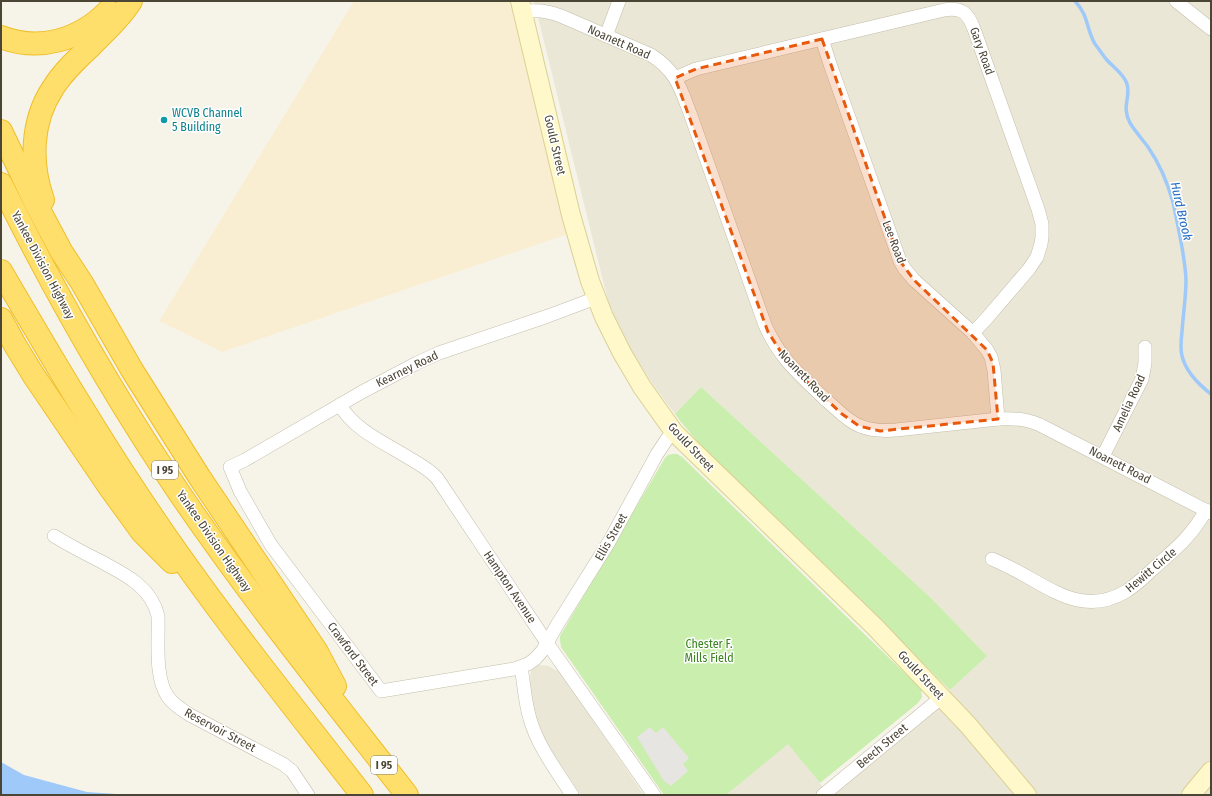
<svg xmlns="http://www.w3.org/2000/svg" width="1212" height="796" viewBox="0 0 1212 796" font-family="'Fira Sans Condensed',sans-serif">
<rect width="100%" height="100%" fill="#f6f4e9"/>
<g fill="#ebe7d6">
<polygon points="534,1 1211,1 1211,795 832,795 940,705 950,690 987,656 932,599 701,387 675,414 654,386 625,341 608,301"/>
<polygon points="539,665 548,666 560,672 644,795 581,795 539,732 533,712 530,682 531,670"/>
<polygon points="788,743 829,795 726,795"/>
</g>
<polygon fill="#faeed2" points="354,1 515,1 571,233 222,352 159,321"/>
<g fill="#c9eead">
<polygon points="701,387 932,599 987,656 950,690 876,617 703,448 681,422 675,414"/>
<polygon points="673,454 677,454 682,457 921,689 922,697 918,703 820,783 788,744 726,795 664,795 561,647 560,640 560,636 665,458 668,455"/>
</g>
<polygon fill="#e7e5e1" points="650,727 656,733 663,727 689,758 683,764 688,771 671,786 664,781 637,737"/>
<polygon fill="#9fc9f9" points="1,762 24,775 87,792 131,795 1,795"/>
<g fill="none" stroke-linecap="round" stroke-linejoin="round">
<path stroke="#9fc9f9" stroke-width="3.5" d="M1075 1C1089 16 1086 29 1095 44 1099 49 1102 54 1106 59 1113 67 1124 74 1127 84 1131 98 1121 106 1130 123 1135 131 1142 139 1148 147 1159 163 1168 184 1173 202 1178 227 1185 255 1186 280 1186 297 1183 315 1182 332 1181 340 1180 348 1182 356 1186 372 1198 384 1211 394"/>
<defs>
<g id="street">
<polyline points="1176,1 1211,29"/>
<path d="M523 12C537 9 548 11 561 16L651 55C676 71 680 87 690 113L765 325C780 359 800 375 826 400 837 409 847 421 860 426 872 431 883 431 896 430L998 419C1015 418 1029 419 1044 427L1211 513"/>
<polyline points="606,36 619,1"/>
<polyline points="822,39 830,64 900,261 904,268 914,280 973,333 987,350 991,357 994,370 998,419"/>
<path d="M675 78 696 69 944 10C962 7 968 13 974 29L1038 209 1042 224V237L1041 244 1037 257 1029 269 987 318 973 333"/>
<polyline points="596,298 548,316 439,353 417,363 362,392 245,460 230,467 240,491 271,545 381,691 514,669 528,664 535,659 543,650 557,625 609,542 657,454 667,439 674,432"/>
<path d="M340 405C354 430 385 443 409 458 419 464 429 469 437 478L547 643 654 795"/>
<polyline points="1103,456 1142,379 1145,363 1145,347"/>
<path d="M54 536C69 545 84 553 100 561 124 574 151 586 158 616 159 640 154 677 168 697 174 705 182 710 190 715L283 764 292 771 308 795"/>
<path d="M992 559C1006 565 1019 572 1033 580 1063 597 1090 612 1125 592 1135 586 1144 577 1153 569 1175 549 1191 537 1206 510"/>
<path d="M521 667C524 684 525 703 530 719 538 747 557 771 572 795"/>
<polyline points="823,795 942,697"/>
</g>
<g id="secondary">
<polyline points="520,1 571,215 590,281 604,317 622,353 642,387 674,432 681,439 875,627 968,725 1027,795"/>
<polyline points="1191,795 1211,771"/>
</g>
<g id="highway">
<path d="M1 37C39 52 80 40 108 11"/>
<polyline points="1,131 36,204 61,251 82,283 132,370 200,478 317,652 335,686"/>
<path d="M1 184C54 291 113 395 180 494 251 598 330 696 407 795"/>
<path d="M43 200C30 163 31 121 53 88 63 72 77 59 90 47 104 32 120 19 131 1"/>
<path d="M1 271C49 353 97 435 150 513 216 611 290 702 362 795"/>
<polyline points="1,319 15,345 34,376 110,488 142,532 172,562"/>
</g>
</defs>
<use href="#street" stroke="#c3bdaa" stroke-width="14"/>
<use href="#secondary" stroke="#dbd093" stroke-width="20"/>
<use href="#highway" stroke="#efbe2a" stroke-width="24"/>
<use href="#street" stroke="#fff" stroke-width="13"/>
<use href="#secondary" stroke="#fff8ca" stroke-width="18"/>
<use href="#highway" stroke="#ffdf6b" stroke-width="22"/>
</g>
<path fill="#e8590c" fill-opacity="0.2" stroke="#e8590c" stroke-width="3" stroke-dasharray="8 5" stroke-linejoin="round" d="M822 39 900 261 914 280 987 350 993 363 998 419 880 431 859 426 842 414 790 366 768 332 675 78 696 69Z"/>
<circle fill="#0f9aa8" stroke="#fff" stroke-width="1.5" cx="164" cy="120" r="4"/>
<g text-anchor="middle" stroke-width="3" stroke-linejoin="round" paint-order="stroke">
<g fill="#fff" stroke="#817d72" stroke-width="1">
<rect x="152" y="461" width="26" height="18" rx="3"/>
<rect x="371" y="756" width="26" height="18" rx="3"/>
</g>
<g font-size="11" font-weight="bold" fill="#4b4536">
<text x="165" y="474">I 95</text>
<text x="384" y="769">I 95</text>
</g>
<g font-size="12" fill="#4b4536" stroke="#fff">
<text transform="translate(619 42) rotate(24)" y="4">Noanett Road</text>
<text transform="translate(982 51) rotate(70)" y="4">Gary Road</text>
<text transform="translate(555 145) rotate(77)" y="4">Gould Street</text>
<text transform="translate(894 242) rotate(69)" y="4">Lee Road</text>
<text transform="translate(43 265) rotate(62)" y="4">Yankee Division Highway</text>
<text transform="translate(407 369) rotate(-26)" y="4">Kearney Road</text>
<text transform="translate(804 376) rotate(46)" y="4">Noanett Road</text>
<text transform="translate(1129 403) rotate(-65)" y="4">Amelia Road</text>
<text transform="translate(691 447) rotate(47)" y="4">Gould Street</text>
<text transform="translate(1120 465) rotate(27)" y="4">Noanett Road</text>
<text transform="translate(611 537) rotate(-60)" y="4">Ellis Street</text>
<text transform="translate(214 541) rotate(55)" y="4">Yankee Division Highway</text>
<text transform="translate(1151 570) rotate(-40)" y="4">Hewitt Circle</text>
<text transform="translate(510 587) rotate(56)" y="4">Hampton Avenue</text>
<text transform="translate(353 654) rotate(53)" y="4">Crawford Street</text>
<text transform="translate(921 675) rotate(47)" y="4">Gould Street</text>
<text transform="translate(220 730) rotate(28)" y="4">Reservoir Street</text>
<text transform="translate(882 746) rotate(-40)" y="4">Beech Street</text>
</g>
<g font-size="12" fill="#0d838f" stroke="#fff" text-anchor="start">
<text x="172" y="117">WCVB Channel<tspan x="172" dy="14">5 Building</tspan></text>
</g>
<g font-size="12" fill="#3b8421" stroke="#fff">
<text x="709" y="648">Chester F.<tspan x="709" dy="14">Mills Field</tspan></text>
</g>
<g font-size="13" font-style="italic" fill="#216cc4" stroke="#fff">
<text transform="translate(1182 211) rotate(77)" y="5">Hurd Brook</text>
</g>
</g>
<rect width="1212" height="796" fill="none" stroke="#4b4536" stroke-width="4"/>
</svg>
